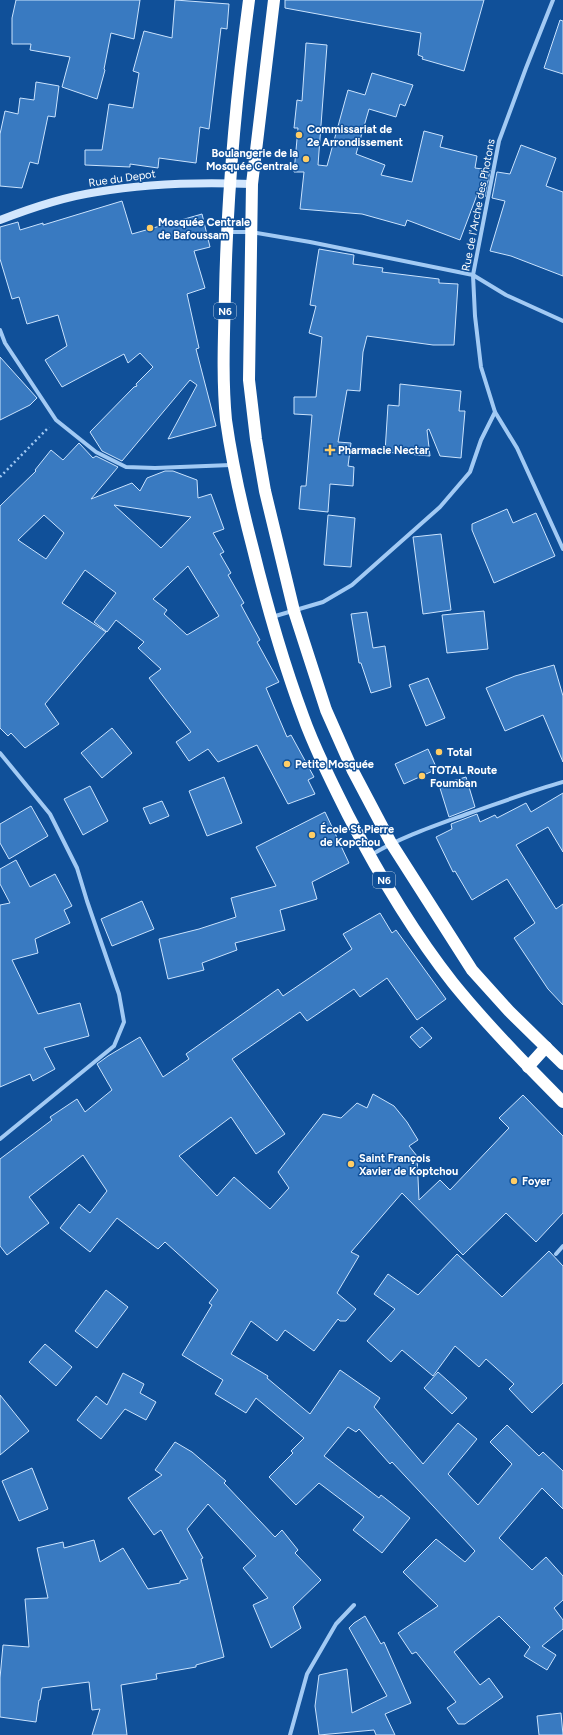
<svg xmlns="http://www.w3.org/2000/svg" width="563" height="1735" viewBox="0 0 563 1735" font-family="Figtree,sans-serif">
<rect width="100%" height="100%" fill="#105099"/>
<g fill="#397ac1" stroke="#cae3fe" fill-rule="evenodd">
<polygon points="16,0 140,0 134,39 111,33 104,69 105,70 97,99 62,87 70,57 30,50 31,44 12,44 12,18"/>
<polygon points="175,0 229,4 227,29 221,28 209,129 200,127 196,163 159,158 158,168 130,164 130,167 85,165 85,150 102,150 109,104 133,108 139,73 133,71 144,31 172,38"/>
<polygon points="285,0 484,0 464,71 422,59 423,57 418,55 421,33 285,8"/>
<polygon points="560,20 563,21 563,74 544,68"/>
<polygon points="306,43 327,45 318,165 327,166 348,90 365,95 372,73 413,85 405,106 400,104 396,117 369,109 356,154 385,165 381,175 412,182 424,131 443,136 440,147 477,156 475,168 490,170 485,197 477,195 460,240 407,220 405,226 362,214 300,209 304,172 294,172 298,128 294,128 297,100 302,101"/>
<polygon points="36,82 59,86 55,117 48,116 38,164 30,162 22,188 0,186 0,134 5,111 18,114 20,98 34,100"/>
<polygon points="521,145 556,158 546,186 563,192 563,276 511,256 490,251 505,201 492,198 497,172 510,174"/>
<polygon points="122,201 132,234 202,214 210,247 194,251 205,288 187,294 199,348 196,349 216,426 168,439 197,385 190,380 122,461 102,451 90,432 134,387 137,386 136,384 153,367 140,353 128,363 124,354 62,387 45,360 67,346 58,315 27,324 19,297 12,299 0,259 0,227 18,222 20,230 43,223 43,225"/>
<polygon points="319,249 354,255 353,264 383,268 382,272 439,279 439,283 458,284 454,345 433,345 367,336 363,352 360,391 347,390 338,442 351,443 348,466 354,467 353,486 330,484 328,512 299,509 301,486 306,486 312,415 294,414 294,397 316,397 322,337 309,333 316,306 310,305"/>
<polygon points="0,357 37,398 30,405 0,420"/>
<polygon points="400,384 461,391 459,411 465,411 461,458 440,456 429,429 427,430 430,456 385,452 388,405 399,406"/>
<path d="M79 443 93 458 96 456 118 467 91 499 132 483 140 491 147 478 165 471H173L197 480 198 498 211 494 224 529 213 533 224 552 220 554 231 573 228 575 244 603 241 605 260 640 257 642 279 682 266 688 287 737 291 735 314 777 308 780 315 794 288 804 257 745 218 762 208 749 189 761 176 742 191 732 149 678 161 669 138 648 144 642 116 620 107 632 94 622 116 593 85 570 62 603 106 632 45 704 59 724 25 748 11 733 8 736 0 728V506L36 471 35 470 51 450 63 460ZM114 505 166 513 191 517 161 548ZM44 515 64 533 46 559 18 540ZM188 566 219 616 187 635 164 614 167 610 153 599Z"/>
<polygon points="507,509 513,523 536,513 555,556 494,583 472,530 472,524"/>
<polygon points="328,515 355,518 351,567 324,565"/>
<polygon points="441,534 451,610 423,614 413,537"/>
<polygon points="484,611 488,649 447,653 442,615"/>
<polygon points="367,612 373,648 385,646 391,687 371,693 361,663 359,663 351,614"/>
<polygon points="554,665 563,696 563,762 543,715 505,731 486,688 515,676"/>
<polygon points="428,678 445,718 426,726 409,685"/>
<polygon points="112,728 132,753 102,778 81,753"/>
<polygon points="428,749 437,769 404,784 395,764"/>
<polygon points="224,777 242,823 207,836 189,791"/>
<polygon points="466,777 475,807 449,817 439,785"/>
<polygon points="90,786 108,821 83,835 64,799"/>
<polygon points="563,793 563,852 548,827 516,845 556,909 563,904 563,1005 548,989 514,938 535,923 507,879 472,900 455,871 453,872 436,837 452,829 451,824 477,814 480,822 495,815 497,818 526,803 531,812"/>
<polygon points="162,801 169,816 150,824 143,808"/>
<polygon points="31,806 48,836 9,859 0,843 0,824"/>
<polygon points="325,812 349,863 312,882 317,899 280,910 285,930 235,943 237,950 202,963 204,970 168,979 159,939 199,929 236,917 231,898 276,886 256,847"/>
<polygon points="16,860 30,887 55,874 72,906 64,910 70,923 35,939 38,953 12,960 38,1014 80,1003 89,1036 44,1048 55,1069 33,1081 30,1074 0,1087 0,905 10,903 0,884 0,869"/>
<polygon points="142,901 154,929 112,946 101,919"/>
<polygon points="380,913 392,933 396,930 446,999 417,1020 387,978 360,997 354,989 307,1021 300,1012 232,1059 285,1134 256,1154 231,1117 179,1156 217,1196 234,1177 270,1209 289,1188 278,1172 323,1114 341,1118 357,1103 367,1108 373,1094 394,1106 407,1122 418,1140 409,1146 417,1156 419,1200 440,1180 450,1190 509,1128 499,1118 523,1095 563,1136 563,1213 536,1242 506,1213 463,1255 402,1193 351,1252 359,1256 337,1293 356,1309 346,1321 340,1321 338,1319 314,1351 285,1330 277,1341 251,1321 231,1354 268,1376 267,1378 310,1414 340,1370 380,1398 374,1407 423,1464 458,1423 477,1439 448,1474 478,1505 512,1464 490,1442 507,1425 539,1456 543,1452 563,1471 563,1509 542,1488 499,1538 532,1570 546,1557 563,1576 563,1600 554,1608 563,1620 563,1629 542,1646 556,1655 547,1670 524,1656 530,1647 499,1616 454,1652 480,1685 489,1678 503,1697 465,1724 458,1724 447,1708 456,1702 416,1652 412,1654 398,1633 438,1606 403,1572 436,1539 465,1562 475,1551 392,1462 390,1464 359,1429 356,1432 348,1427 324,1456 379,1498 381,1495 410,1518 382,1553 353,1530 364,1517 319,1483 296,1505 269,1477 293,1453 291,1451 304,1438 256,1398 246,1413 215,1394 223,1380 182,1355 212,1305 209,1303 218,1290 165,1242 158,1249 117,1218 90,1252 60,1228 79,1204 90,1213 107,1191 83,1155 29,1197 49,1223 7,1255 0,1246 0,1159 52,1120 50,1117 77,1099 85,1112 112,1090 97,1064 108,1056 140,1037 163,1077 189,1059 186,1054 278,989 283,996 352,949 343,934"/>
<polygon points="422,1027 432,1038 420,1048 410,1037"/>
<polygon points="549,1251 563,1266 563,1383 532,1413 509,1389 514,1384 486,1359 479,1367 455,1346 433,1376 402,1350 391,1362 367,1341 395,1309 374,1294 388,1274 418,1295 457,1254 502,1297"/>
<polygon points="106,1290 128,1307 97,1348 75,1331"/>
<polygon points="45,1344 72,1367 56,1386 29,1362"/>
<polygon points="438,1372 467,1398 452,1414 424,1388"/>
<polygon points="123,1373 144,1384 140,1393 156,1402 146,1420 125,1409 101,1439 77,1420 96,1396 107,1405"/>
<polygon points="0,1395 29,1431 0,1455"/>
<polygon points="175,1442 192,1452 226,1481 224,1483 275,1537 282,1530 298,1550 295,1553 321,1580 293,1607 301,1628 271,1648 253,1605 268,1598 243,1568 256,1556 208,1504 187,1529 203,1558 201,1559 224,1657 196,1665 196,1667 156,1674 157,1679 121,1685 127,1735 92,1735 100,1709 92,1710 89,1682 42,1688 40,1700 39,1700 36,1722 0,1717 0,1678 3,1645 29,1647 25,1599 48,1598 37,1548 63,1542 64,1548 94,1540 100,1562 123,1548 148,1589 180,1583 180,1581 188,1579 161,1530 154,1535 128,1498 162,1475 155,1470"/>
<polygon points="32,1468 48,1509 19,1521 2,1481"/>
<polygon points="365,1616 381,1644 384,1642 411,1703 385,1714 395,1735 376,1735 374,1730 319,1735 315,1706 319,1675 347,1669 352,1713 387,1696 349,1628 354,1623"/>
<polygon points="561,1713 563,1735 539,1735 537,1716"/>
</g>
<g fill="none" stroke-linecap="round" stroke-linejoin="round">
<polyline stroke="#a2caf4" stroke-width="2.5" stroke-dasharray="2 3" stroke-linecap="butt" points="0,477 49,427"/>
<g stroke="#a2caf4" stroke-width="4">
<polyline points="553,0 526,68 499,141 473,275 475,316 481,367 495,412 517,448 563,549"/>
<polyline points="229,232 251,232 310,242 473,275 506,295 563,321"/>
<polyline points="0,330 5,343 56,420 96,452 126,467 155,468 231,465"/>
<polyline points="272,617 323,602 352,585 440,507 470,472 481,440 495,412"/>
<polyline points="0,753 50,814 77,868 87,901 119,994 124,1022 114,1046 0,1139"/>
<path d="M371 855C401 837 434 826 467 814 499 803 531 791 563 782"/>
<polyline points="556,1254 563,1246"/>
<polyline points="290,1735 307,1674 336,1624 354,1605"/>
</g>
<path stroke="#d2e6fd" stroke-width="8" d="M0 220C31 208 63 197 97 192 148 183 200 182 252 184"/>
<g stroke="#fff" stroke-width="12">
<path d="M249 0C236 97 227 195 225 294 224 336 222 378 226 420 232 463 242 507 253 549 267 606 283 662 303 716 315 750 332 783 348 815 378 873 412 931 453 983 487 1025 525 1064 563 1102"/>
<polyline points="274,0 252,184 249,380 256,439 265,491 294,611 326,710 353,771 391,843 472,970 509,1011 563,1064"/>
<polyline points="528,1067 546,1047"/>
</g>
</g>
<g fill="#ffcd65" stroke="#105099" stroke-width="1.5">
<circle cx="299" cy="135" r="4"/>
<circle cx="306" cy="159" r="4"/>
<circle cx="150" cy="228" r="4"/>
<path d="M328 444h4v4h4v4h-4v4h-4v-4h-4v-4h4z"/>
<circle cx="439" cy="752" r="4"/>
<circle cx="287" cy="764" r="4"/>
<circle cx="422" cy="776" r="4"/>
<circle cx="312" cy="835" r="4"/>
<circle cx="351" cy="1164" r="4"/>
<circle cx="514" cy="1181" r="4"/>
</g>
<g text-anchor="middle" stroke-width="3" stroke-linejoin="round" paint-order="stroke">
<g fill="#105099" stroke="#b7cae0" stroke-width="1">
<rect x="214" y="303" width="22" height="16" rx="3"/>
<rect x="373" y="872" width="22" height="16" rx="3"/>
</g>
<g font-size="10" font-weight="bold" fill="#fff">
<text x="225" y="315">N6</text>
<text x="384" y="884">N6</text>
</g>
<g font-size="11" font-weight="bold" fill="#fff" stroke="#105099" text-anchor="start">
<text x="307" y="133">Commissariat de<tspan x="307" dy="13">2e Arrondissement</tspan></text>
<text x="298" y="157" text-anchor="end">Boulangerie de la<tspan x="298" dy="13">Mosquée Centrale</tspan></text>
<text x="158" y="226">Mosquée Centrale<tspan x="158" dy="13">de Bafoussam</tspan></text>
<text x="338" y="454">Pharmacie Nectar</text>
<text x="447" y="756">Total</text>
<text x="295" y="768">Petite Mosquée</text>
<text x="430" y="774">TOTAL Route<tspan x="430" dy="13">Foumban</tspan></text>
<text x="320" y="833">École St Pierre<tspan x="320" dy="13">de Kopchou</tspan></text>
<text x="359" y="1162">Saint François<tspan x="359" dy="13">Xavier de Koptchou</tspan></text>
<text x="522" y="1185">Foyer</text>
</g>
<g font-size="11" fill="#fff" stroke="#105099">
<text transform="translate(122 178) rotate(-8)" y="4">Rue du Depot</text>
<text transform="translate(478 205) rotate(-79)" y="4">Rue de l'Arche des Photons</text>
</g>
</g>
</svg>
